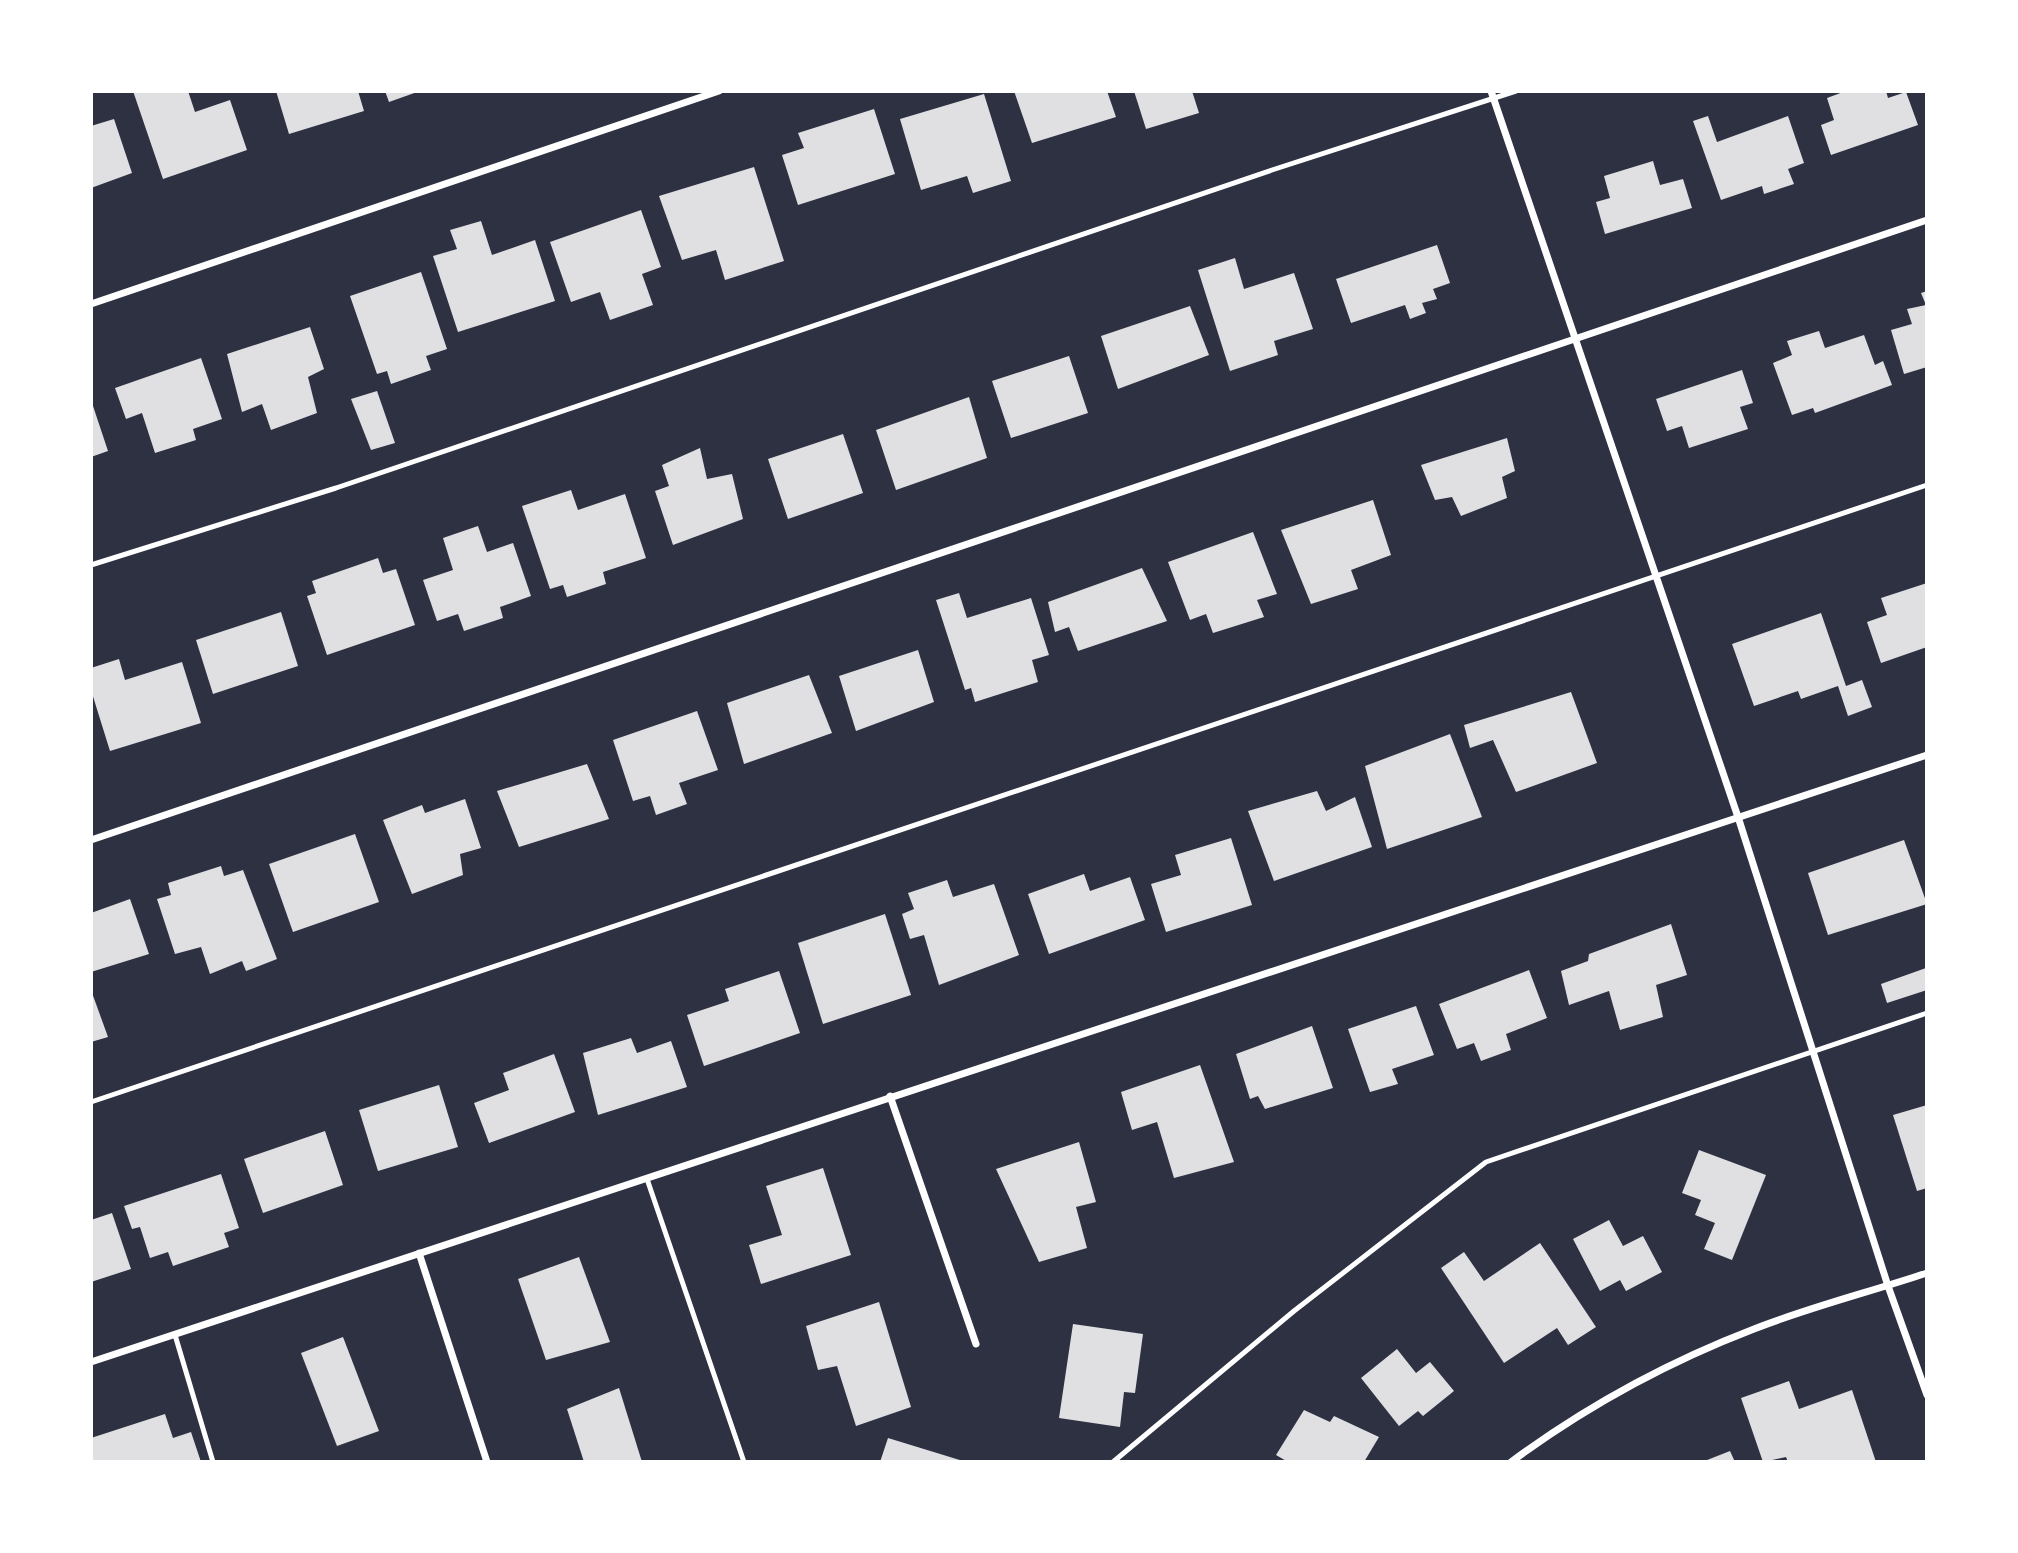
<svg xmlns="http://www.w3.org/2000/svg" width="2018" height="1553" viewBox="0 0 2018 1553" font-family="'Archivo Narrow',sans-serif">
<rect width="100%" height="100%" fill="#2d3142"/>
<g fill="#e0e0e3">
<polygon points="133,91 188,91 195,112 230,100 247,150 163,179"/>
<polygon points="276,91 358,91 364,111 289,134"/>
<polygon points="385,91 420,91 389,102"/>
<polygon points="1014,91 1107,91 1116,117 1032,143"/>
<polygon points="1134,91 1192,91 1199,113 1146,129"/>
<polygon points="1846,91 1886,91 1888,98 1906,92 1918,125 1831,155 1821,125 1834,120 1827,98"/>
<polygon points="984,94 1011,181 973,193 967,176 921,190 900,119"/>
<polygon points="874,109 895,174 798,205 782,155 804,148 798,133"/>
<polygon points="1708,116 1717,142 1788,116 1804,163 1788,169 1794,184 1764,194 1762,186 1721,200 1693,121"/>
<polygon points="114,119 132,173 91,188 91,126"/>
<polygon points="1653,161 1660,185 1683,179 1692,208 1605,234 1596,202 1610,198 1604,176"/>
<polygon points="754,167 784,261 725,280 716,250 682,260 659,196"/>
<polygon points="641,210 661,267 642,274 653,305 610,320 600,292 571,302 550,242"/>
<polygon points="481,221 492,255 535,240 555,301 458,332 433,256 457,249 450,230"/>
<polygon points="1437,245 1450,283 1433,289 1437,299 1422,303 1426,313 1410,319 1405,305 1351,323 1336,279"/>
<polygon points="1235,258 1244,289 1294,273 1313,329 1274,341 1278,355 1230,371 1198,270"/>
<polygon points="421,272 447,349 426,356 431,370 391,384 387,371 377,374 350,296"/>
<polygon points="1927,291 1927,367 1904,374 1891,330 1912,324 1907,309 1926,305 1921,293"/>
<polygon points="1190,306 1209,355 1118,389 1101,336"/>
<polygon points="310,327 324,369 308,377 317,413 271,430 262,404 242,412 227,354"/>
<polygon points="1819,331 1825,348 1864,335 1875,365 1883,361 1892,385 1815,413 1813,408 1792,415 1773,363 1792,355 1787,341"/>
<polygon points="1069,356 1088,413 1011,438 992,381"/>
<polygon points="201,358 222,419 193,429 196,440 155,453 142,413 126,419 115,388"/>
<polygon points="1742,370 1753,403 1740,407 1748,429 1689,448 1682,426 1667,431 1656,399"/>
<polygon points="377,391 395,443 371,450 351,399"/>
<polygon points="969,397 987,458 896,490 876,430"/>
<polygon points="91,400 108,451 91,457"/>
<polygon points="843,434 863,493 788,519 768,459"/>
<polygon points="1507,438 1515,471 1502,477 1507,498 1461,516 1452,497 1435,500 1421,465"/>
<polygon points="700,448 707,479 732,474 743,519 673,545 655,491 669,486 662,465"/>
<polygon points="571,490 578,510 625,494 646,558 603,572 606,584 567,597 563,585 550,589 522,506"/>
<polygon points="1373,500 1391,555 1351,570 1358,589 1311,604 1281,530"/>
<polygon points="478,526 487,552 513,543 531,596 500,607 503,618 464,631 458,614 437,621 423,580 453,570 443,538"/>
<polygon points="1253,532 1277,594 1257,600 1264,617 1213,633 1206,614 1190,620 1168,562"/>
<polygon points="378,558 383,573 396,569 415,625 327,655 307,596 316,593 312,581"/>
<polygon points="1142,568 1167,621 1078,651 1069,627 1055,632 1048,602"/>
<polygon points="1927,583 1927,647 1881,663 1867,622 1887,615 1881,598"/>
<polygon points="959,593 967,618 1031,598 1049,655 1032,660 1038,682 975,702 971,688 965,690 936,600"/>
<polygon points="281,612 298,666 213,694 196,640"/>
<polygon points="1821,613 1846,686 1862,680 1872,707 1848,716 1838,686 1801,699 1798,691 1754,706 1732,644"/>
<polygon points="918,650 934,702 856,731 839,676"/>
<polygon points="119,659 125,680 182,662 201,723 110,751 91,690 91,668"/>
<polygon points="809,675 832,733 744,764 727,703"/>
<polygon points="1571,692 1597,763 1516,792 1493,740 1470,748 1464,725"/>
<polygon points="697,711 718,770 679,783 687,804 656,815 650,796 633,801 613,740"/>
<polygon points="1450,734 1482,817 1387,849 1365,766"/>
<polygon points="587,764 609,819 519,847 497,791"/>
<polygon points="1317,791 1326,811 1355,797 1372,847 1274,881 1248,811"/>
<polygon points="465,799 481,848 460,854 463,875 412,894 383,820 422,805 425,813"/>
<polygon points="355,834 379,902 293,932 269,864"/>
<polygon points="1231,838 1252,905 1166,932 1151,884 1181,875 1175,855"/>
<polygon points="1904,840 1927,904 1828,935 1808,873"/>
<polygon points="221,866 224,876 243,870 277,959 246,971 242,961 210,974 201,947 175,954 157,899 171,895 168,883"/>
<polygon points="1084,874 1090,891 1130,877 1145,920 1049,954 1028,894"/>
<polygon points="947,880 953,897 994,884 1019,955 939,985 924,935 910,939 902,914 914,909 908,893"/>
<polygon points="130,899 149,954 91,972 91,913"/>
<polygon points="885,914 911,995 823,1024 798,943"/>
<polygon points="1671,924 1687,975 1656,985 1663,1017 1620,1030 1609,991 1569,1005 1561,971 1588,961 1589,954"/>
<polygon points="1926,968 1927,990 1887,1003 1881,984"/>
<polygon points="1529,970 1547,1018 1506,1034 1511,1050 1481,1061 1474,1043 1457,1049 1439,1004"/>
<polygon points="779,971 800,1033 704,1066 687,1015 729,1001 725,989"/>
<polygon points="91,990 108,1037 91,1042"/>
<polygon points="1416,1006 1434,1055 1392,1069 1398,1084 1370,1092 1348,1029"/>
<polygon points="1312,1026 1333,1088 1265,1109 1258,1096 1250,1099 1236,1054"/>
<polygon points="631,1038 637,1053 671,1041 687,1087 598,1115 583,1053"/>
<polygon points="554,1054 575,1112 489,1143 474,1103 509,1090 503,1073"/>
<polygon points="1200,1065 1234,1162 1174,1178 1157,1122 1132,1130 1121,1092"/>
<polygon points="439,1085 458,1147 378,1171 359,1110"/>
<polygon points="1927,1105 1927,1188 1917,1191 1893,1115"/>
<polygon points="325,1131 343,1185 263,1213 244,1159"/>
<polygon points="1079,1142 1096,1202 1076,1207 1087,1248 1039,1262 996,1169"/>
<polygon points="1699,1150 1766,1175 1732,1260 1704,1249 1715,1223 1695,1215 1701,1200 1682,1193"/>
<polygon points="823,1168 851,1255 761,1284 749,1245 782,1235 766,1186"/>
<polygon points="221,1174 239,1228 224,1233 229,1247 173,1266 168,1252 150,1258 140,1227 132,1229 124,1206"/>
<polygon points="112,1213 131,1269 91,1282 91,1220"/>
<polygon points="1609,1220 1623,1246 1643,1236 1662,1272 1626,1291 1620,1280 1600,1291 1573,1239"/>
<polygon points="1540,1243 1596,1327 1568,1345 1557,1328 1504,1363 1441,1268 1464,1252 1484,1281"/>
<polygon points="579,1257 610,1342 546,1360 518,1279"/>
<polygon points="879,1302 911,1407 856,1426 837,1366 818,1370 806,1326"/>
<polygon points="1073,1324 1143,1334 1135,1393 1124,1392 1120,1427 1059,1418"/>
<polygon points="343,1337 379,1431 337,1446 301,1353"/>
<polygon points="1397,1349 1416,1373 1430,1362 1454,1391 1423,1416 1418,1411 1399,1426 1361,1378"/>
<polygon points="1789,1381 1799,1409 1852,1390 1876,1462 1788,1462 1786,1457 1763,1462 1741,1398"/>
<polygon points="619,1388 642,1462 584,1462 567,1409"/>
<polygon points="1304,1410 1330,1422 1334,1416 1379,1437 1364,1462 1288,1462 1276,1455"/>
<polygon points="165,1414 173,1438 191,1432 201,1462 93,1462 91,1438"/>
<polygon points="888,1438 963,1461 963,1462 880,1462"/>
<polygon points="1730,1451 1735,1462 1702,1462"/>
</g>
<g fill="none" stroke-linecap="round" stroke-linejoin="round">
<g stroke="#fff" stroke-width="5">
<polyline points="91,565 336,488 1272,170 1516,91"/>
<polyline points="91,1102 1927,485"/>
<polyline points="647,1179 744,1462"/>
<polyline points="175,1335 213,1462"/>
<polyline points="1113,1462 1294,1311 1486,1162 1927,1013"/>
</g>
<g stroke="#fff" stroke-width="7">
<polyline points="1491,91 1739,820 1888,1286 1927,1395"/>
<polyline points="91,304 719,91"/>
<polyline points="91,840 1927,220"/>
<polyline points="890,1096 976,1344"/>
<polyline points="419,1253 487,1462"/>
<polyline points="91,1362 1927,755"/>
<path d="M1511 1462C1584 1408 1668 1362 1754 1329 1810 1307 1870 1292 1927 1273"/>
</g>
</g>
<rect width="2018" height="1553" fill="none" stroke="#ffffff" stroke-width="186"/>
</svg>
